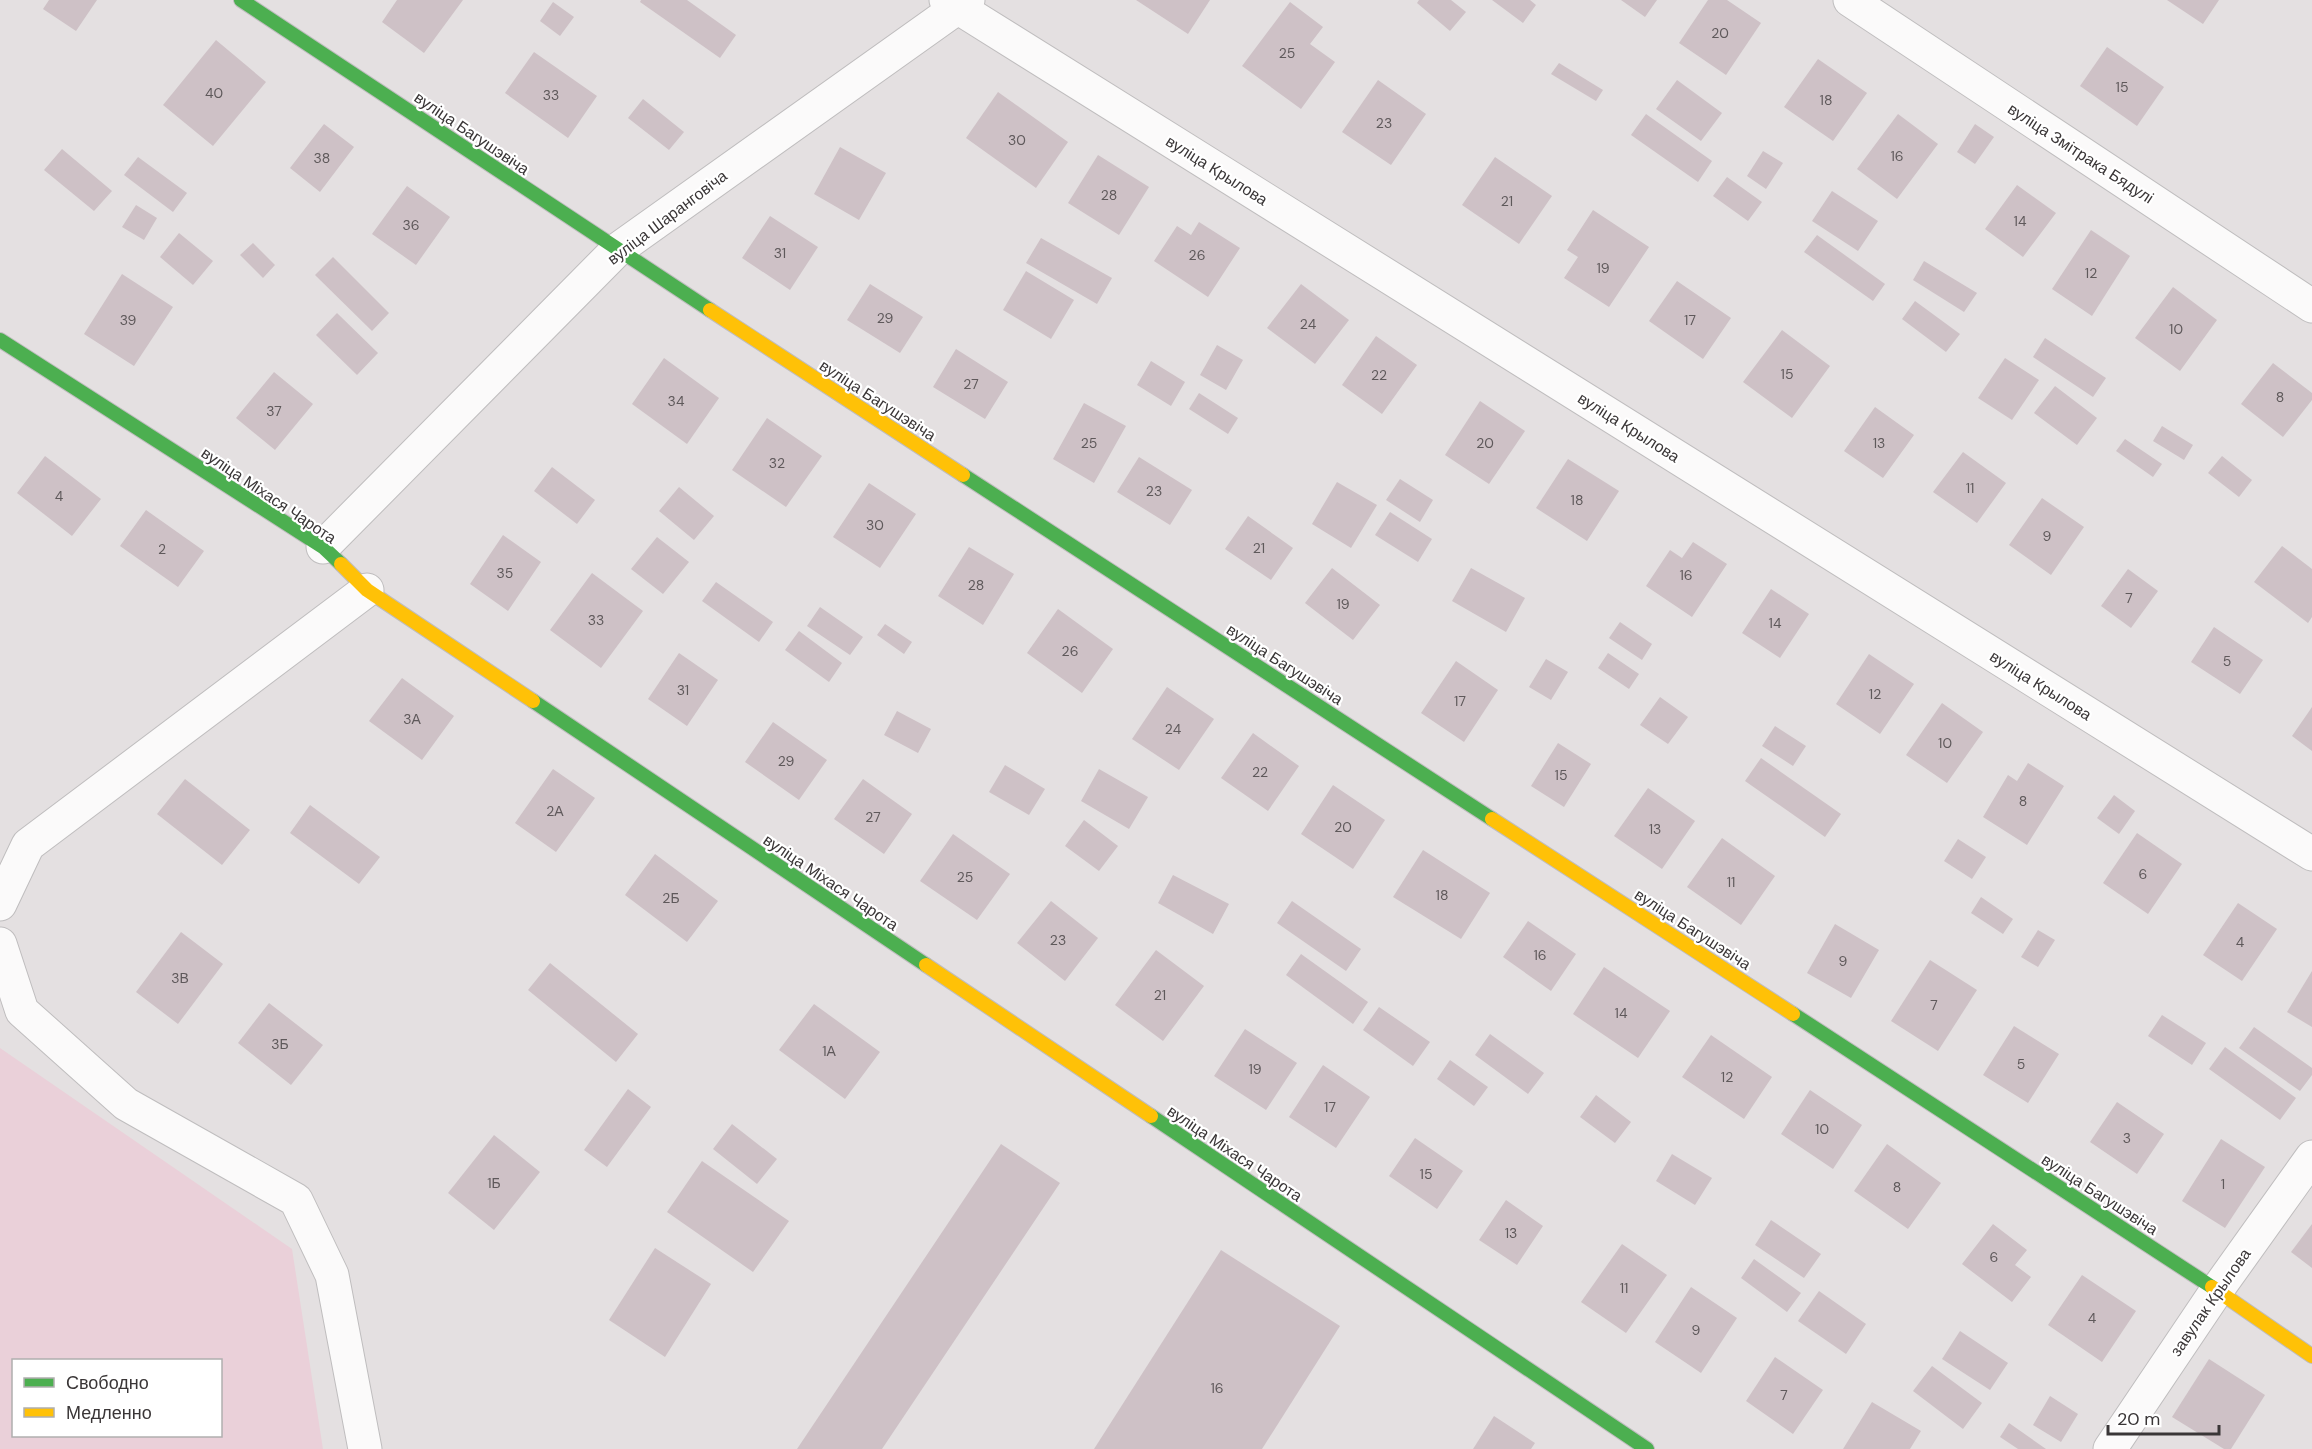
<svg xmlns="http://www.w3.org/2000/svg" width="2312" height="1449" viewBox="0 0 2312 1449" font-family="'DM Sans',sans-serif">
<rect width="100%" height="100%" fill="#e4e0e1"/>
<path fill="#ead0d9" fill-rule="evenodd" d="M0 1048 292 1249 323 1449H0ZM14 1360H220V1436H14Z"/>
<g fill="#cec1c6">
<polygon points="49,0 97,0 76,31 43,9"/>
<polygon points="397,0 463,0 424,53 382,22"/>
<polygon points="641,0 687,0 736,35 720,58 640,2"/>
<polygon points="1136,0 1210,0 1188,34"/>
<polygon points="1419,0 1451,0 1466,12 1450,31 1417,3"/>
<polygon points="1492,0 1530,0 1536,5 1523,23"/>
<polygon points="1621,0 1657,0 1645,17"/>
<polygon points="1708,0 1727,0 1761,23 1726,75 1679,43"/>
<polygon points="2167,0 2219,0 2203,24"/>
<polygon points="553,2 574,17 560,36 540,21"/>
<polygon points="1290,2 1323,27 1310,44 1335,62 1301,109 1242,66"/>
<polygon points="216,40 266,82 213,146 163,105"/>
<polygon points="2107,47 2164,87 2137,126 2080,86"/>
<polygon points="534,52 597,96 568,138 505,93"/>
<polygon points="1818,59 1867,93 1833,141 1784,107"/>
<polygon points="1559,63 1603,90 1596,101 1551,74"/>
<polygon points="1378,80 1426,114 1391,165 1342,132"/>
<polygon points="1677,80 1722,113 1701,141 1656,109"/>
<polygon points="998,92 1068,142 1036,188 966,138"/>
<polygon points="643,99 684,132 669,150 628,118"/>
<polygon points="1646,114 1712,161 1698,182 1631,135"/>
<polygon points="1898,114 1938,144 1897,199 1857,169"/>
<polygon points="324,124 354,147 320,192 290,168"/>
<polygon points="1975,124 1994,137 1975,164 1957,152"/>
<polygon points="840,147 886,173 859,220 814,194"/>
<polygon points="62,149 112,191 94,211 44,170"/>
<polygon points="1763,151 1783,163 1766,189 1747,176"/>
<polygon points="1098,155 1149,187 1119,235 1068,203"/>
<polygon points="138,157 187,193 173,212 124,175"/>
<polygon points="1495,157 1552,196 1519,244 1462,205"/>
<polygon points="1727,177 1762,202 1748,221 1713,196"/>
<polygon points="2017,185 2056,213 2023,257 1985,229"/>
<polygon points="407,186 450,217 416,265 372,234"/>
<polygon points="1832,191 1878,221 1858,251 1812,221"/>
<polygon points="136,205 157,218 144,240 122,227"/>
<polygon points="1593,210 1649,247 1609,307 1564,278 1578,257 1567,250"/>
<polygon points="770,216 818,247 790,290 742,258"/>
<polygon points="1199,222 1240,248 1208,297 1154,261 1177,226 1191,235"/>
<polygon points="2091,230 2130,256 2092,316 2052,289"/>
<polygon points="179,233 213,261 193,285 160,257"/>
<polygon points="1817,235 1885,284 1873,301 1804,252"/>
<polygon points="1041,238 1112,278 1097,304 1026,263"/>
<polygon points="253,243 275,265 263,278 240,255"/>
<polygon points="333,257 389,313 372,331 315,275"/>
<polygon points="1924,261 1977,293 1964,312 1913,280"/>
<polygon points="1026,271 1074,300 1051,339 1003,310"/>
<polygon points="122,274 173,307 134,366 84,334"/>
<polygon points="1677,281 1731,318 1703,359 1649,321"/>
<polygon points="870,284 923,317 900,353 847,320"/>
<polygon points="1301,284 1349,320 1315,364 1267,328"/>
<polygon points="2173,287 2217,320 2180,371 2135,338"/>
<polygon points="1915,301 1960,334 1946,352 1902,319"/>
<polygon points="337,313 378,353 357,375 316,335"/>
<polygon points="1782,330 1830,366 1792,418 1743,382"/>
<polygon points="1376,336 1417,365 1382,414 1342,385"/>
<polygon points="2045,338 2106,378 2093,397 2033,357"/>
<polygon points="1217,345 1243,360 1226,390 1200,375"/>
<polygon points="956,349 1008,382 985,419 933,387"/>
<polygon points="664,358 719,398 687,444 632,404"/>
<polygon points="2005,358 2039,380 2012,420 1978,398"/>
<polygon points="1151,361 1185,382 1171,406 1137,385"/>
<polygon points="2273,363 2312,393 2312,400 2283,437 2241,404"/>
<polygon points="274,372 313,404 275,450 236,418"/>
<polygon points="2055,386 2097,418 2077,445 2034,413"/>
<polygon points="1199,393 1238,418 1228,434 1189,409"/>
<polygon points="1480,401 1525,431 1489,484 1445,455"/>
<polygon points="1084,403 1126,426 1094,483 1053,459"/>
<polygon points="1875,407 1914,435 1883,478 1844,451"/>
<polygon points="767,418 822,456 786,507 732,470"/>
<polygon points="2162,426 2193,445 2184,460 2153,441"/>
<polygon points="2125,439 2162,464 2153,477 2116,451"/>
<polygon points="1963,452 2006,483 1977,523 1933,492"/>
<polygon points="45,456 101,499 72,536 17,493"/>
<polygon points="2222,456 2252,480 2239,497 2208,473"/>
<polygon points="1139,457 1192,490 1170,525 1117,492"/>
<polygon points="1568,459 1619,491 1587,541 1536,508"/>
<polygon points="552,467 595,500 577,524 534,491"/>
<polygon points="1400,479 1433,500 1420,522 1386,500"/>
<polygon points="1337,482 1377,505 1351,548 1312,524"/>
<polygon points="869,483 916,514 880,568 833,537"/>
<polygon points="679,487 714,516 694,540 659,511"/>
<polygon points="2042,498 2084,527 2051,575 2009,545"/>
<polygon points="146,510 204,551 178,587 120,546"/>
<polygon points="1390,512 1432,539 1418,562 1375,535"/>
<polygon points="1248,516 1293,548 1271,580 1225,549"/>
<polygon points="503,535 541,562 508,611 470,584"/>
<polygon points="657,537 689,562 663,594 631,569"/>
<polygon points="1693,542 1727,564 1692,617 1646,586 1670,550 1682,558"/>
<polygon points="2282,546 2312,569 2312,617 2308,623 2254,582"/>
<polygon points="969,547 1014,574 983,625 938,596"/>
<polygon points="1332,568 1380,605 1353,640 1305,603"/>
<polygon points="1471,568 1525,598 1506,632 1452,601"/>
<polygon points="2128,569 2158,591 2131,628 2101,606"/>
<polygon points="592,573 643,611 601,668 550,630"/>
<polygon points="716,582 773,622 759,642 702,601"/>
<polygon points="1771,589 1809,614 1780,658 1742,633"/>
<polygon points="820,607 863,637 850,655 807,626"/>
<polygon points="1058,609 1113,649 1082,693 1027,653"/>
<polygon points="1620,622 1652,644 1642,660 1609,638"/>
<polygon points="885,624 912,642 904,654 877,635"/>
<polygon points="2214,627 2263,660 2240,694 2191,662"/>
<polygon points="799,631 842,663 829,682 785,650"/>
<polygon points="679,653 718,680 687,726 648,699"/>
<polygon points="1608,653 1639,674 1629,689 1598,668"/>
<polygon points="1869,654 1914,684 1880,734 1836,704"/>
<polygon points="1546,659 1568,672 1551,700 1529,687"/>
<polygon points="1456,661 1498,690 1464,742 1421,713"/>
<polygon points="402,678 454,716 422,760 369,721"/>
<polygon points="1167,687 1214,719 1179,770 1132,739"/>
<polygon points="1660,697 1688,717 1668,744 1640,725"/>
<polygon points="1942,703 1983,732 1947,783 1906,755"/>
<polygon points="2312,707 2312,751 2292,736"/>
<polygon points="897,711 931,729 918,753 884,735"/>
<polygon points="773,722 827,760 799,800 745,762"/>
<polygon points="1775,726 1806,746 1793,766 1762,746"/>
<polygon points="1253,733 1299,766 1268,811 1221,778"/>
<polygon points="1558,743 1591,764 1564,807 1531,786"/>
<polygon points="1761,758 1841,814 1825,837 1745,781"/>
<polygon points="2028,763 2064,786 2027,845 1983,817 2008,775 2017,781"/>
<polygon points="1005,765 1045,789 1029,815 989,792"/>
<polygon points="553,769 595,798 556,852 515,823"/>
<polygon points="1099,769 1148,797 1129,829 1081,801"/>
<polygon points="185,779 250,830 222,865 157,814"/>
<polygon points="863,779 912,814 884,854 834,819"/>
<polygon points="1333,785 1385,820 1353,869 1301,834"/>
<polygon points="1648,788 1695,821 1662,869 1614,836"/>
<polygon points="2114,795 2135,811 2119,834 2097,818"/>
<polygon points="310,805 380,857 359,884 290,833"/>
<polygon points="1084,820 1118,846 1099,871 1065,846"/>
<polygon points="2137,833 2182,864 2148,914 2103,883"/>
<polygon points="953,834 1010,874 977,920 920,881"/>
<polygon points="1722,838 1775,876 1741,925 1687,887"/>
<polygon points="1958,839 1986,857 1972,879 1944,861"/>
<polygon points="1423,850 1490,893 1461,939 1393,897"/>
<polygon points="655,854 718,901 687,942 625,895"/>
<polygon points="1173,875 1229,904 1213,934 1158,903"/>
<polygon points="1981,897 2013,919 2003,934 1971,913"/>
<polygon points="1051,901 1098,938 1065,981 1017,943"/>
<polygon points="1292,901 1361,949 1346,971 1277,923"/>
<polygon points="2238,903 2277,929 2242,981 2203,955"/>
<polygon points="1528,921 1576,954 1551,991 1503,957"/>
<polygon points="1835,924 1879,950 1851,998 1807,973"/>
<polygon points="2038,930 2055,940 2038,967 2021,957"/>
<polygon points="181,932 223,964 178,1024 136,992"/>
<polygon points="1156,950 1204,986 1163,1041 1115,1005"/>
<polygon points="1301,954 1368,1002 1353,1024 1286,975"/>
<polygon points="1930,960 1977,990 1938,1051 1891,1021"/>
<polygon points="550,963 638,1034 616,1062 528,990"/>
<polygon points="1604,967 1670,1011 1638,1058 1573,1014"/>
<polygon points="2312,971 2312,1027 2287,1012"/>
<polygon points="269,1003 323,1045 291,1085 238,1043"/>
<polygon points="814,1004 880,1052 845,1099 779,1050"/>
<polygon points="1379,1007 1430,1042 1413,1066 1363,1030"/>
<polygon points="2162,1015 2206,1043 2192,1065 2148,1036"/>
<polygon points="2014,1026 2059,1054 2028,1103 1983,1075"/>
<polygon points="2254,1027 2312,1068 2312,1075 2300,1091 2239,1048"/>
<polygon points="1245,1029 1297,1063 1266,1110 1214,1076"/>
<polygon points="1490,1034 1544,1073 1528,1094 1475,1055"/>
<polygon points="1711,1035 1772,1077 1744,1119 1682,1077"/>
<polygon points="2225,1047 2296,1098 2280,1120 2209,1069"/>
<polygon points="1450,1060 1488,1087 1474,1106 1437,1079"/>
<polygon points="1323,1065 1370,1097 1336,1148 1289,1117"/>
<polygon points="628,1089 651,1107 607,1167 584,1150"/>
<polygon points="1810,1090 1862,1125 1833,1169 1781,1134"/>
<polygon points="1596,1095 1631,1122 1615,1143 1580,1117"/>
<polygon points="2117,1102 2164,1134 2137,1174 2090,1142"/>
<polygon points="732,1124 777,1159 757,1184 713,1149"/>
<polygon points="494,1135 540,1172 494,1230 448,1193"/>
<polygon points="1415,1138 1463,1171 1437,1209 1389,1176"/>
<polygon points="2221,1139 2265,1167 2225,1228 2182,1201"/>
<polygon points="1001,1144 1060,1183 882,1449 797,1449"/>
<polygon points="1887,1144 1941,1183 1908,1229 1854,1191"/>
<polygon points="1672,1154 1712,1178 1695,1205 1656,1181"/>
<polygon points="702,1161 789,1221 753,1272 667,1212"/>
<polygon points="1506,1200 1543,1226 1517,1265 1479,1240"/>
<polygon points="1771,1220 1821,1254 1804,1278 1755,1245"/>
<polygon points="1993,1224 2027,1250 2015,1265 2031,1277 2012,1302 1962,1264"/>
<polygon points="2312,1224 2312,1268 2291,1252"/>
<polygon points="1622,1244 1667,1275 1626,1333 1581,1302"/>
<polygon points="655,1248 711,1284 665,1357 609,1320"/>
<polygon points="1221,1250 1340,1326 1262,1449 1094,1449"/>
<polygon points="1754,1259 1801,1293 1787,1312 1741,1278"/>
<polygon points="2082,1275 2136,1311 2102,1362 2048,1325"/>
<polygon points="1691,1287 1737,1318 1701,1373 1655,1342"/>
<polygon points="1819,1291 1866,1324 1846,1354 1798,1321"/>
<polygon points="1960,1331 2008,1363 1990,1390 1942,1359"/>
<polygon points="1775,1357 1823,1390 1793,1434 1746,1401"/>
<polygon points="2209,1359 2265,1395 2231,1449 2224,1449 2172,1417"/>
<polygon points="1932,1366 1982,1403 1963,1429 1913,1391"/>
<polygon points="2050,1396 2078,1414 2061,1442 2033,1425"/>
<polygon points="1872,1402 1921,1431 1910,1449 1843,1449"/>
<polygon points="1494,1416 1535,1443 1531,1449 1473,1449"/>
<polygon points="2009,1423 2046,1449 2018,1449 2000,1437"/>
</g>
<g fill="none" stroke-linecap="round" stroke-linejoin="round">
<defs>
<g id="street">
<polyline points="946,0 2312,854"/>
<polyline points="1850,0 2312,306"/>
<polyline points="323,547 617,250 968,0"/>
<polyline points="0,904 28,845 367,590"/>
<polyline points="0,944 22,1011 126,1104 296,1200 332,1275 365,1449"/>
<polyline points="2110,1449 2217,1290 2312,1157"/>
</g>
<g id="fast">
<polyline points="241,0 710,310"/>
<polyline points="0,340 323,547 341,564"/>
<polyline points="963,475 1492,819"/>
<polyline points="533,701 926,965"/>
<polyline points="1793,1014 2212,1287"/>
<polyline points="1151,1116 1647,1449"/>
</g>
<g id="slow">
<polyline points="710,310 963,475"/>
<polyline points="341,564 367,590 533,701"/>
<polyline points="1492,819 1793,1014"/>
<polyline points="926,965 1151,1116"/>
<polyline points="2212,1287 2312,1356"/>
</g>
</defs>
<use href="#street" stroke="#bfbdbe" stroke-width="35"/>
<use href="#fast" stroke="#bfbdbe" stroke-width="16"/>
<use href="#slow" stroke="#bfbdbe" stroke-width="16"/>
<use href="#street" stroke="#fbfafa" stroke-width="33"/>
<use href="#fast" stroke="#4caf50" stroke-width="14"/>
<use href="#slow" stroke="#ffc107" stroke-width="14"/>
</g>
<g text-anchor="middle" stroke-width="4.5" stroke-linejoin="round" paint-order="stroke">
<g font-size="14" fill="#5f595b">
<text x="1720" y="38">20</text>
<text x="1287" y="58">25</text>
<text x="2122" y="92">15</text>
<text x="214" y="98">40</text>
<text x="551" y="100">33</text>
<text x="1826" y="105">18</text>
<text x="1384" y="128">23</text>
<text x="1017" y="145">30</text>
<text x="1897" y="161">16</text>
<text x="322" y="163">38</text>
<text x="1109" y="200">28</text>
<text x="1507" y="206">21</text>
<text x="2020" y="226">14</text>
<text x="411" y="230">36</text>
<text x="780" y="258">31</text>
<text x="1197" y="260">26</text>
<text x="1603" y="273">19</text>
<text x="2091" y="278">12</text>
<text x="885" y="323">29</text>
<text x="128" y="325">39</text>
<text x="1690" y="325">17</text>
<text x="1308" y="329">24</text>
<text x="2176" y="334">10</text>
<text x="1787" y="379">15</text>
<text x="1379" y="380">22</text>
<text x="971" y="389">27</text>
<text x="2280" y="402">8</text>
<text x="676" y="406">34</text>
<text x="274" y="416">37</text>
<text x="1089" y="448">25</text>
<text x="1485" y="448">20</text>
<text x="1879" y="448">13</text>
<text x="777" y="468">32</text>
<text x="1970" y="493">11</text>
<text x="1154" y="496">23</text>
<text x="59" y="501">4</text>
<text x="1577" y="505">18</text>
<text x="875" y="530">30</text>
<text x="2047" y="541">9</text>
<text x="1259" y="553">21</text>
<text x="162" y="554">2</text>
<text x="505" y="578">35</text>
<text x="1686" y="580">16</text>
<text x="976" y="590">28</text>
<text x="2129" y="603">7</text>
<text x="1343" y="609">19</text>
<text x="596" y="625">33</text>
<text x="1775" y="628">14</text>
<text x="1070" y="656">26</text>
<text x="2227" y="666">5</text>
<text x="683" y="695">31</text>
<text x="1875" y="699">12</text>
<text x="1460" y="706">17</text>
<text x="412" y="724">3А</text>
<text x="1173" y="734">24</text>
<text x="1945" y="748">10</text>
<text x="786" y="766">29</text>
<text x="1260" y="777">22</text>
<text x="1561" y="780">15</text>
<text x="2023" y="806">8</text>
<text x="555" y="816">2А</text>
<text x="873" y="822">27</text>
<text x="1343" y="832">20</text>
<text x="1655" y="834">13</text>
<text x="2143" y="879">6</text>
<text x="965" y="882">25</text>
<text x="1731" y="887">11</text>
<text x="1442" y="900">18</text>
<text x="671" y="903">2Б</text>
<text x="1058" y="945">23</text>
<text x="2240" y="947">4</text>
<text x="1540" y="960">16</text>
<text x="1843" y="966">9</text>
<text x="180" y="983">3В</text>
<text x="1160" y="1000">21</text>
<text x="1934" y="1010">7</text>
<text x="1621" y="1018">14</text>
<text x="280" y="1049">3Б</text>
<text x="829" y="1056">1А</text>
<text x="2021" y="1069">5</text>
<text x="1255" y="1074">19</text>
<text x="1727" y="1082">12</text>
<text x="1330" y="1112">17</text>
<text x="1822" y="1134">10</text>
<text x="2127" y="1143">3</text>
<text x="1426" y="1179">15</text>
<text x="494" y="1188">1Б</text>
<text x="2223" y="1189">1</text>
<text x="1897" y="1192">8</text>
<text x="1511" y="1238">13</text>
<text x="1994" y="1262">6</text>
<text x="1624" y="1293">11</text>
<text x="2092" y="1323">4</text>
<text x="1696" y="1335">9</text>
<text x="1217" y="1393">16</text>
<text x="1784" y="1400">7</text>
</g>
<g font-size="16" fill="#3a3637" stroke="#fff">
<text transform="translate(472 133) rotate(34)" y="6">вуліца Багушэвіча</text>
<text transform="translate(2081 153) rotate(33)" y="6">вуліца Змітрака Бядулі</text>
<text transform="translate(1217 170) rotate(32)" y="6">вуліца Крылова</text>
<text transform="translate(667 217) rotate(-37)" y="6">вуліца Шаранговіча</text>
<text transform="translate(878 400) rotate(33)" y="6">вуліца Багушэвіча</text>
<text transform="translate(1629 427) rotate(32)" y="6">вуліца Крылова</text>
<text transform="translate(269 495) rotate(34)" y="6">вуліца Міхася Чарота</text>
<text transform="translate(1285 664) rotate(33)" y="6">вуліца Багушэвіча</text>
<text transform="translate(2041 685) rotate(32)" y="6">вуліца Крылова</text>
<text transform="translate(831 882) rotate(34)" y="6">вуліца Міхася Чарота</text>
<text transform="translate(1693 929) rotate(33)" y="6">вуліца Багушэвіча</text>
<text transform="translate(1235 1153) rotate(34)" y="6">вуліца Міхася Чарота</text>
<text transform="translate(2100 1194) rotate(33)" y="6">вуліца Багушэвіча</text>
<text transform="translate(2210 1302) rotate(-55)" y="6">завулак Крылова</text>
</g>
</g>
<rect x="12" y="1359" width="210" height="78" fill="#ffffff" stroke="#b0afaf" stroke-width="1.5"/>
<rect x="24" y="1378" width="30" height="9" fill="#4caf50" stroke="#b0afaf" stroke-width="1.5"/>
<text x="66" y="1389" font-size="18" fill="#3a3637">Свободно</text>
<rect x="24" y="1408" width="30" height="9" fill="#ffc107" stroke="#b0afaf" stroke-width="1.5"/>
<text x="66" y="1419" font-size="18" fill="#3a3637">Медленно</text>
<path d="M2108 1425v9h111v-9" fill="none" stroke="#3a3637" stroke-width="3"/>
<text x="2117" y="1425" font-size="18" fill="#3a3637" stroke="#ffffff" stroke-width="4.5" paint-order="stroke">20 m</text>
</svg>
